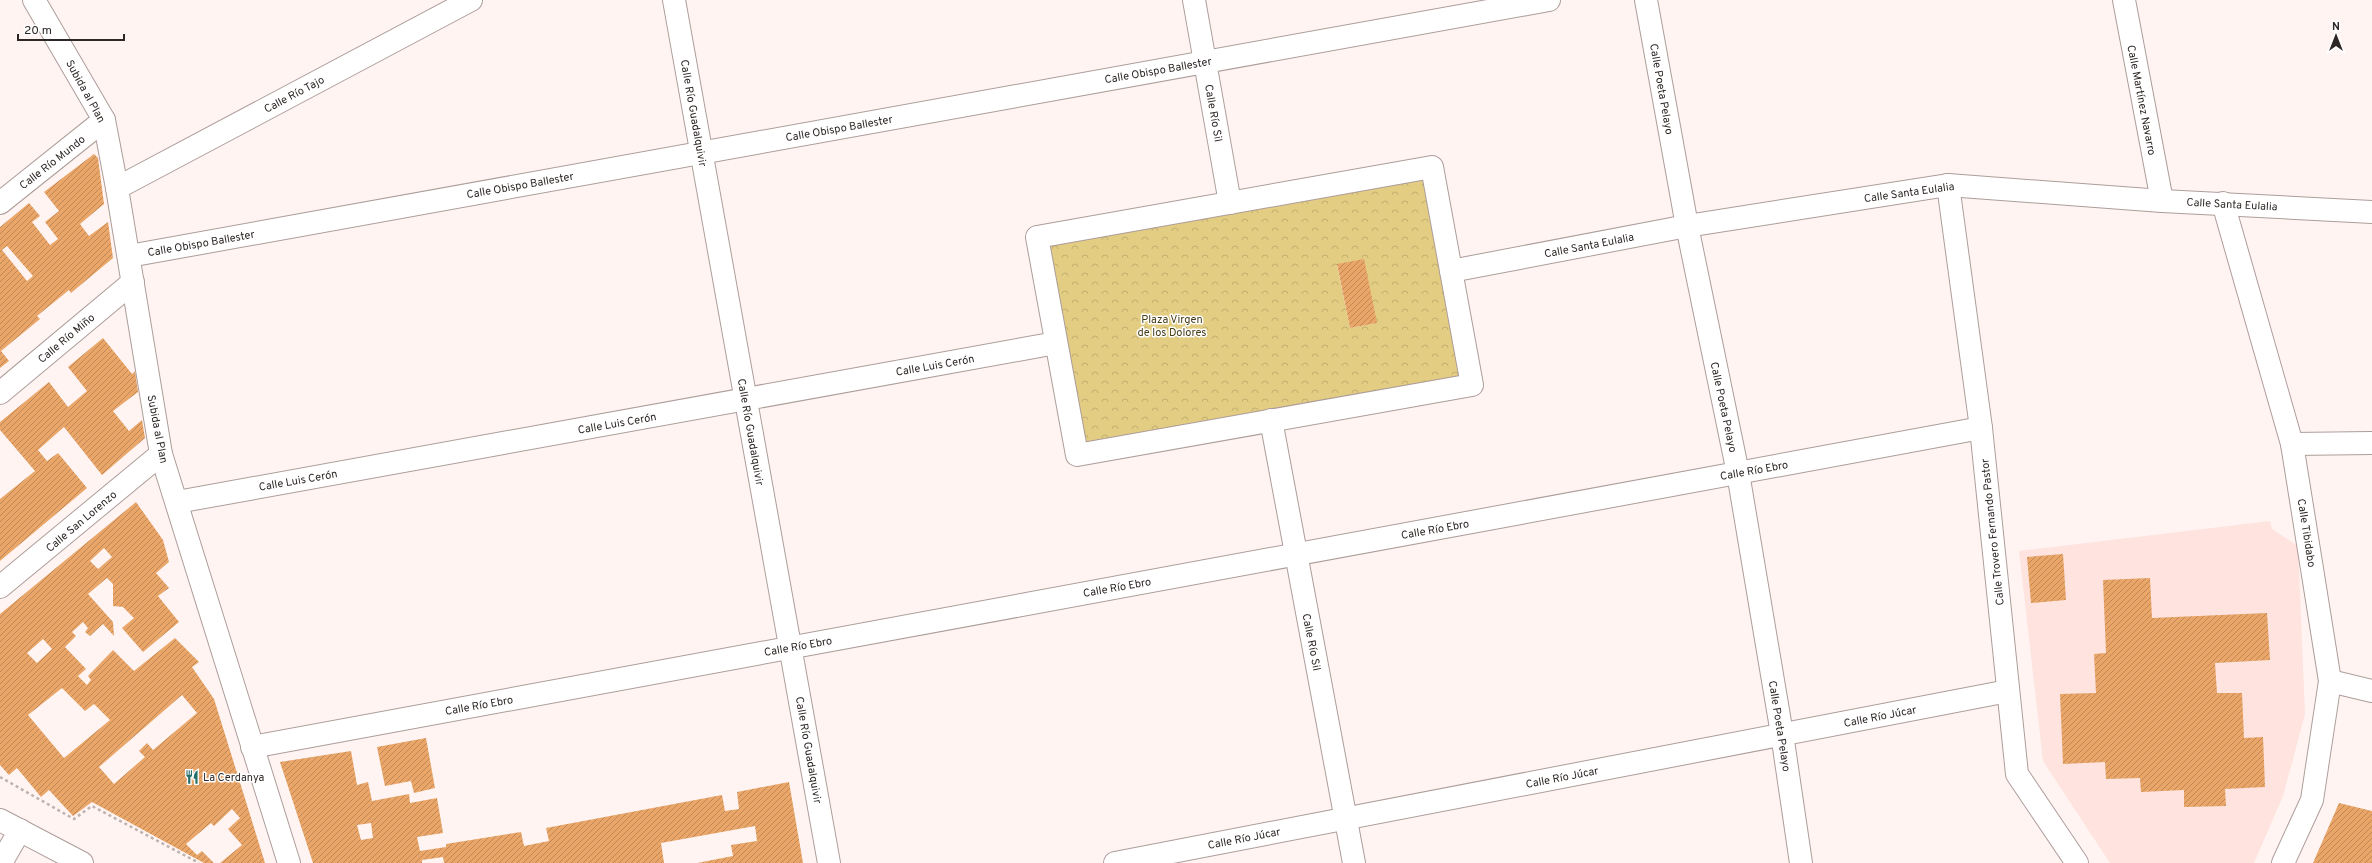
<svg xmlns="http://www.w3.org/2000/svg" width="2372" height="863" viewBox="0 0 2372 863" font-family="Overpass,sans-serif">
<defs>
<pattern id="park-crowns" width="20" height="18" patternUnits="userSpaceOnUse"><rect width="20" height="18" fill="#e3cd83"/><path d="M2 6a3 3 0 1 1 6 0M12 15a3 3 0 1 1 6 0" fill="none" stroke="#c3b071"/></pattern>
<pattern id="building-hatch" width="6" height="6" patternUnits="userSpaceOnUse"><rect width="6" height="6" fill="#eaa669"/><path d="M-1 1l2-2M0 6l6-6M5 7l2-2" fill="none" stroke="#be8756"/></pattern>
</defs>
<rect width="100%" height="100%" fill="#fff4f2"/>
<polygon fill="#fee3de" points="2270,521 2272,529 2298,546 2305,714 2283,796 2254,863 2110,863 2043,761 2019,551"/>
<path fill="url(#park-crowns)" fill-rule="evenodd" d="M1432 167 1472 385 1077 455 1037 237ZM1337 265 1376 323 1350 328Z"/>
<g fill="url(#building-hatch)" fill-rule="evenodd">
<path d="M94 154 98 158 104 204 80 224 89 236 108 222 113 258 71 293 69 290 37 316 40 319 1 351 9 361 0 368V227L29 203 40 216 32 222 50 245 58 239 45 222 59 211 44 192ZM7 246 33 276 27 281 2 250Z"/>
<polygon points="1364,259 1377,323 1350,328 1337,264"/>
<polygon points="103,338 132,374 135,371 138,392 113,411 129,431 142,420 145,438 102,475 64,427 38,450 47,461 58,453 87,488 0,561 0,499 35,471 0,430 0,422 49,382 68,407 87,391 68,367"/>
<path d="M136 502 163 540 169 562 156 573 169 588 158 596 179 622 143 652 122 628 134 618 123 607 113 606V584L107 578 88 594 113 622 114 636 103 624 90 636 85 632 88 628 83 622 72 632 76 636 65 647 86 669 78 676 87 685 91 680 88 676 113 650 134 671 175 638 199 662 192 667 214 699 265 863H220L242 845 228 829 240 818 232 809 214 826 211 823 186 844 197 855 202 851 214 863H204L92 802 73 816 49 790 41 797 17 768 9 775 0 765V614ZM104 548 112 557 98 569 90 561ZM43 639 52 649 37 663 27 653ZM62 688 85 711 94 704 110 720 64 758 28 715ZM182 695 197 713 153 750 147 743 139 751 145 757 114 784 99 767Z"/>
<polygon points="2063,554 2066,600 2031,603 2027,557"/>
<polygon points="2150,578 2152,618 2267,613 2270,660 2215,663 2217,693 2242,693 2244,738 2263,737 2265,787 2225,789 2226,806 2184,807 2184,790 2141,792 2140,778 2106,779 2105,762 2063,764 2060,694 2096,693 2094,654 2106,653 2103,580"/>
<polygon points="426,738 435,788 414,793 411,781 385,786 377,747"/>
<path d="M351 751 357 785 368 782 372 801 409 794 410 803 437 798 443 833 417 837 420 851 446 847V844L521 832 524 846 549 841 546 828 722 795 725 811 739 809 737 792 789 782 803 863H697L733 856 731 845 757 841 755 826 661 843 664 863H444L443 857 422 860V863H313L280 762ZM371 823 373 838 361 840 357 825Z"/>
<polygon points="2339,803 2372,811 2372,863 2313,863"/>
</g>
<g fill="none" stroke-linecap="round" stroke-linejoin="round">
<defs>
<g id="minor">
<polyline points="34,0 104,120 117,188 161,454 289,863"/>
<polyline points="674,0 829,863"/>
<polyline points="1194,0 1230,203"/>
<polyline points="1646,0 1687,226 1738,473 1782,734 1801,863"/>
<polyline points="2124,0 2162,201"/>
<polygon points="1432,167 1472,385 1077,455 1037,237"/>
<polyline points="1948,185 1981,428 2017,774 2077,863"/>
<polyline points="117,188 471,0"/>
<polyline points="0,203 104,120"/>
<polyline points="2223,203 2292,444 2330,681 2312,800 2283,863"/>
<polyline points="129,256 1549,0"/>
<polyline points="1451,271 1687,226 1948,185 2162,201 2372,212"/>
<polyline points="0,393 133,282"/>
<polyline points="1271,420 1354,863"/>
<polyline points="2292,444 2372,443"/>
<polyline points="177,502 1056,343"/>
<polyline points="0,587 161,454"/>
<polyline points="2330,681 2372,691"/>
<polyline points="252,747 1981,428"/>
<polyline points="1,863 20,830"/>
<polyline points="1115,863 2008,691"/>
</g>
<polyline id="major" points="0,820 82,863"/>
</defs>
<use href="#minor" stroke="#ad9d9a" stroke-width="24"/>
<use href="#major" stroke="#ad9d9a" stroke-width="24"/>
<polyline stroke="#bdb4b2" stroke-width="2.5" stroke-dasharray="3 3" stroke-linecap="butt" points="0,777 74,819 92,806 199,863"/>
<use href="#minor" stroke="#fff" stroke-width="22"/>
<use href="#major" stroke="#fff" stroke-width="22"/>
</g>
<defs>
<symbol id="restaurant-bare" viewBox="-9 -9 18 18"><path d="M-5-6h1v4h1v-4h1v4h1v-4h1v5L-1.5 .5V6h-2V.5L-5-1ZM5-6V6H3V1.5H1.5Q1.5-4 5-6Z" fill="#26706b" stroke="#fff" stroke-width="2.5" paint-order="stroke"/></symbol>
</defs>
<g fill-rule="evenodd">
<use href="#restaurant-bare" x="182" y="767" width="20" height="20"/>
</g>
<g text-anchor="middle" stroke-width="3" stroke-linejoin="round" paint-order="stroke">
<g font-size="11" fill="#2d2725" stroke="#fff">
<text transform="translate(1158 70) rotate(-10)" y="4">Calle Obispo Ballester</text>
<text transform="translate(1662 89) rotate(80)" y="4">Calle Poeta Pelayo</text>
<text transform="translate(86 91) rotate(61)" y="4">Subida al Plan</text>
<text transform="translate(294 94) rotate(-28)" y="4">Calle Río Tajo</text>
<text transform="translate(2142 100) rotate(79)" y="4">Calle Martínez Navarro</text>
<text transform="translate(694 113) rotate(80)" y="4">Calle Río Guadalquivir</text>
<text transform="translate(1214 113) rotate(80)" y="4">Calle Río Sil</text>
<text transform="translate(839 128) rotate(-10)" y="4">Calle Obispo Ballester</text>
<text transform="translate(52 162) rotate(-38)" y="4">Calle Río Mundo</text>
<text transform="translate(520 185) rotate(-10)" y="4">Calle Obispo Ballester</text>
<text transform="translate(1909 192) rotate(-8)" y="4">Calle Santa Eulalia</text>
<text transform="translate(2232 204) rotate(3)" y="4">Calle Santa Eulalia</text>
<text transform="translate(201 243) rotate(-10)" y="4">Calle Obispo Ballester</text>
<text transform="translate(1589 245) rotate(-11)" y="4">Calle Santa Eulalia</text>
<text transform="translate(66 338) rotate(-40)" y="4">Calle Río Miño</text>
<text transform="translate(935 365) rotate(-10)" y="4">Calle Luis Cerón</text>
<text transform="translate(1724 407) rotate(78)" y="4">Calle Poeta Pelayo</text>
<text transform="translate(617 423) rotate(-10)" y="4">Calle Luis Cerón</text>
<text transform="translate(158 429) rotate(79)" y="4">Subida al Plan</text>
<text transform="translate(751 432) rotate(80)" y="4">Calle Río Guadalquivir</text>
<text transform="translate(1754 470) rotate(-10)" y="4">Calle Río Ebro</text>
<text transform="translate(298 480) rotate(-10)" y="4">Calle Luis Cerón</text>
<text transform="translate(81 521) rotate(-40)" y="4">Calle San Lorenzo</text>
<text transform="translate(1435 529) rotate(-10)" y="4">Calle Río Ebro</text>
<text transform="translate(1992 532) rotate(-96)" y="4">Calle Trovero Fernando Pastor</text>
<text transform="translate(2307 533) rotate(81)" y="4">Calle Tibidabo</text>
<text transform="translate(1117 587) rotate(-10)" y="4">Calle Río Ebro</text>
<text transform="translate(1312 642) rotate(79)" y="4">Calle Río Sil</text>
<text transform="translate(798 646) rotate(-10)" y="4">Calle Río Ebro</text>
<text transform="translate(479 705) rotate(-10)" y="4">Calle Río Ebro</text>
<text transform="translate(1880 716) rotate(-11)" y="4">Calle Río Júcar</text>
<text transform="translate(1780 726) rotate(81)" y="4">Calle Poeta Pelayo</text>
<text transform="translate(809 750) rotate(80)" y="4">Calle Río Guadalquivir</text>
<text transform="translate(1562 777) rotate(-11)" y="4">Calle Río Júcar</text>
<text transform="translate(1244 838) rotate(-11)" y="4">Calle Río Júcar</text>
</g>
<g font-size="11" fill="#463b16" stroke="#fff">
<text x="1172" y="323">Plaza Virgen<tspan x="1172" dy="13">de los Dolores</tspan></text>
</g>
<g font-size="11" fill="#2d2725" stroke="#fff" text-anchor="start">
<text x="203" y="781">La Cerdanya</text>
</g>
</g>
<g transform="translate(2336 36)" stroke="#ffffff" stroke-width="3" paint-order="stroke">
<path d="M0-3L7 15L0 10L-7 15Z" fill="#2d2725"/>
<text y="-6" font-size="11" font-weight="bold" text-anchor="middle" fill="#2d2725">N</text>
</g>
<path d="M18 34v6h106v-6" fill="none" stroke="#2d2725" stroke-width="2"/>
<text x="24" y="34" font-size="12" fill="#2d2725" stroke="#ffffff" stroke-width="3" paint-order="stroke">20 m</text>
</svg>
